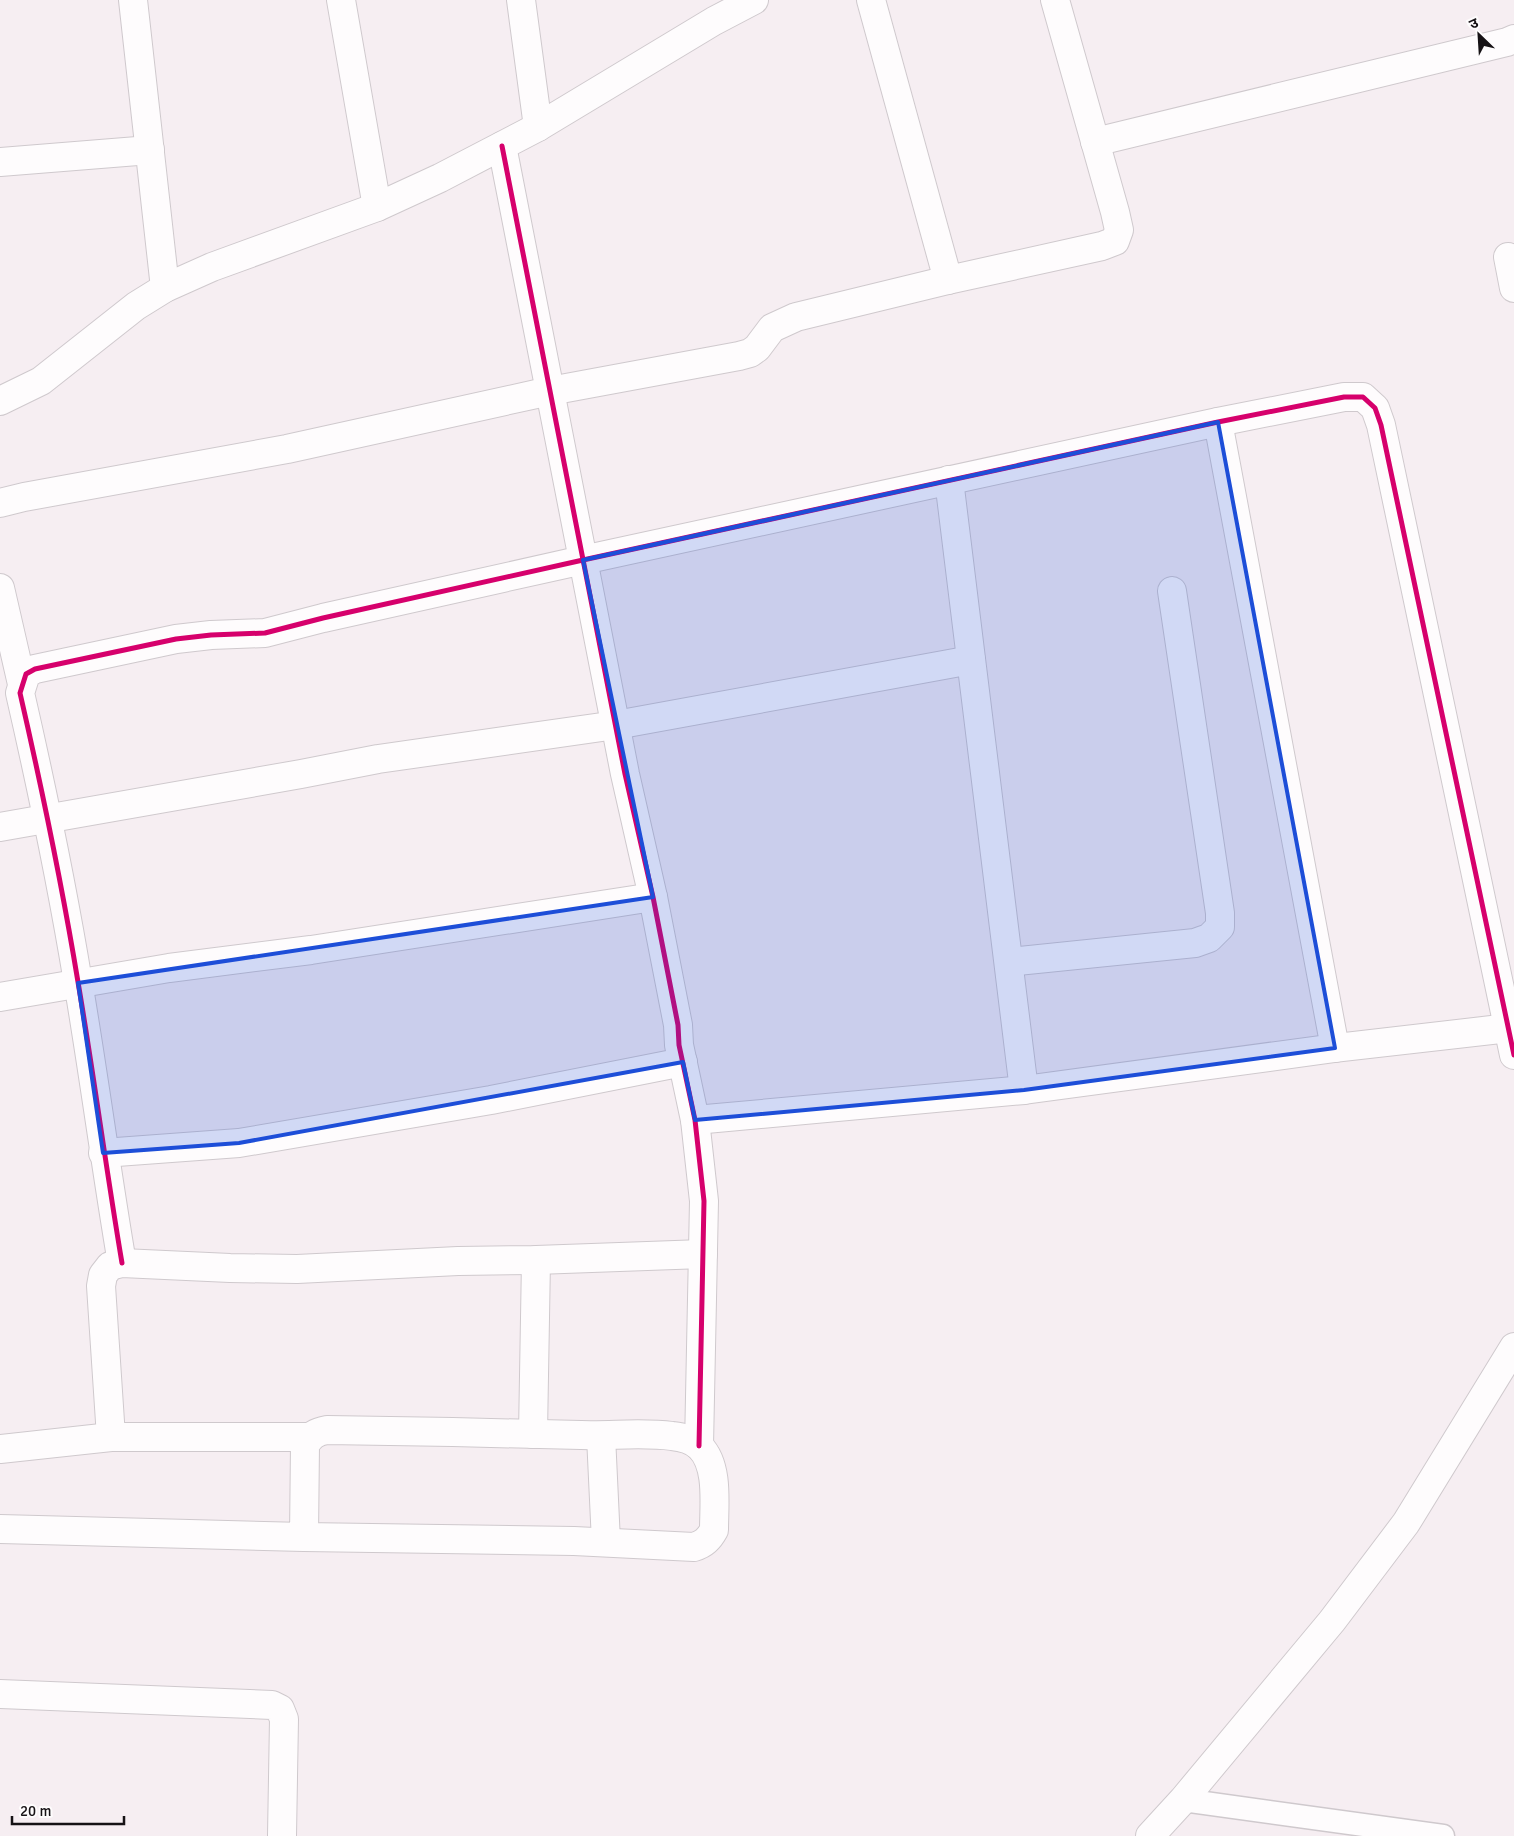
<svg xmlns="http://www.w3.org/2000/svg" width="1514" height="1836" viewBox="0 0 1514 1836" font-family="Signika,'Noto Sans Devanagari',sans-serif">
<rect width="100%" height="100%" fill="#f6eef2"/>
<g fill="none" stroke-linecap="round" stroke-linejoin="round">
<defs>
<polyline id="lane" points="1183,1800 1443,1836"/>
<g id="street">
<polyline points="133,0 165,288"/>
<polyline points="341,0 377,207"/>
<polyline points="521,0 538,127"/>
<polyline points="871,0 948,280"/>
<polyline points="1095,142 1507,42 1514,39"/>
<polyline points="502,146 625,774 653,897 678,1025 679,1045 695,1120 704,1201 699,1446"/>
<polyline points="0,162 150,150"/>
<polyline points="1508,257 1514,288"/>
<polyline points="0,401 41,381 136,306 165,288 212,267 377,207 440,178 538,127 714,21 754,0"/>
<polyline points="1218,422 1335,1048"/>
<polyline points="949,480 1024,1090"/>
<polyline points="0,503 24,497 287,449 550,391 739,356 750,353 757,348 772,328 796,317 948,280 1102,246 1115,241 1119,230 1115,212 1055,0"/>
<polyline points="0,588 22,684"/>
<polyline points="0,827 301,774 378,759 616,725 971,660"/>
<polyline points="1009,962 1195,943 1209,938 1220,927 1220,913 1172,591"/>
<polyline points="0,997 169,968 311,950 653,897"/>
<polyline points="695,1120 1024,1090 1335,1048 1509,1028"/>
<polyline points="103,1153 239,1143 491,1100 683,1062"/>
<path d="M122 1263C106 1169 94 1076 78 982 62 885 42 789 20 693L26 674 35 669 176 639 211 635 265 633 323 618 583 560 1218 422 1344 397H1363L1375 408 1381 425 1514 1055"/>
<polyline points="533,1434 536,1260"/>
<polyline points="601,1436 606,1542"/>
<polyline points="310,1437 111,1437 101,1286 103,1275 110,1266 122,1263 230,1268 297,1269 458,1261 536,1260 703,1254"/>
<polyline points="0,1449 111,1437"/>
<path d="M0 1529 304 1537 305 1445C311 1435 316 1432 327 1430 412 1431 496 1433 581 1435 612 1436 642 1432 672 1436 682 1437 692 1439 700 1447 719 1466 714 1504 714 1530 709 1539 704 1544 694 1547L574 1541 304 1537"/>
<polyline points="0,1694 272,1705 280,1709 284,1719 282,1836"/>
<polyline points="1150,1836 1183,1800 1332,1621 1406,1523 1514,1347"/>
</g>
</defs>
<use href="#lane" stroke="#cfc9cd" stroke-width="25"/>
<use href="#street" stroke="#cfc9cd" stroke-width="30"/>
<use href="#lane" stroke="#fefcfd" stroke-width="22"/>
<use href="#street" stroke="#fefcfd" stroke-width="28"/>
<defs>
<g id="cycleway">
<polyline points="502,146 625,774 653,897 678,1025 679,1045 695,1120 704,1201 699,1446"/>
<path d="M122 1263C106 1169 94 1076 78 982 62 885 42 789 20 693L26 674 35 669 176 639 211 635 265 633 323 618 583 560 1218 422 1344 397H1363L1375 408 1381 425 1514 1055"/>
</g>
</defs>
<use href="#cycleway" stroke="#fefcfd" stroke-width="8"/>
<use href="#cycleway" stroke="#d6006c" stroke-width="5"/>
</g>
<path fill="#1d4ed8" fill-opacity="0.2" stroke="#1d4ed8" stroke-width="4" stroke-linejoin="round" d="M1218 422 1335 1048 1024 1090 695 1120 683 1062 239 1143 103 1153 78 983 653 897 583 560Z"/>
<g transform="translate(1479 35) rotate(335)" stroke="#fefcfd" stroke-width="4" paint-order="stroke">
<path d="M0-4L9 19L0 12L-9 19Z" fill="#161215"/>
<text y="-8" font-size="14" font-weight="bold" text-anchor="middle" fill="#161215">उ</text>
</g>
<path d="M12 1816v8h112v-8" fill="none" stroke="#161215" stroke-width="2.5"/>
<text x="20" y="1816" font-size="15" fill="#161215" stroke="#fefcfd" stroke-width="4" paint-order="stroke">20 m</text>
</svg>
